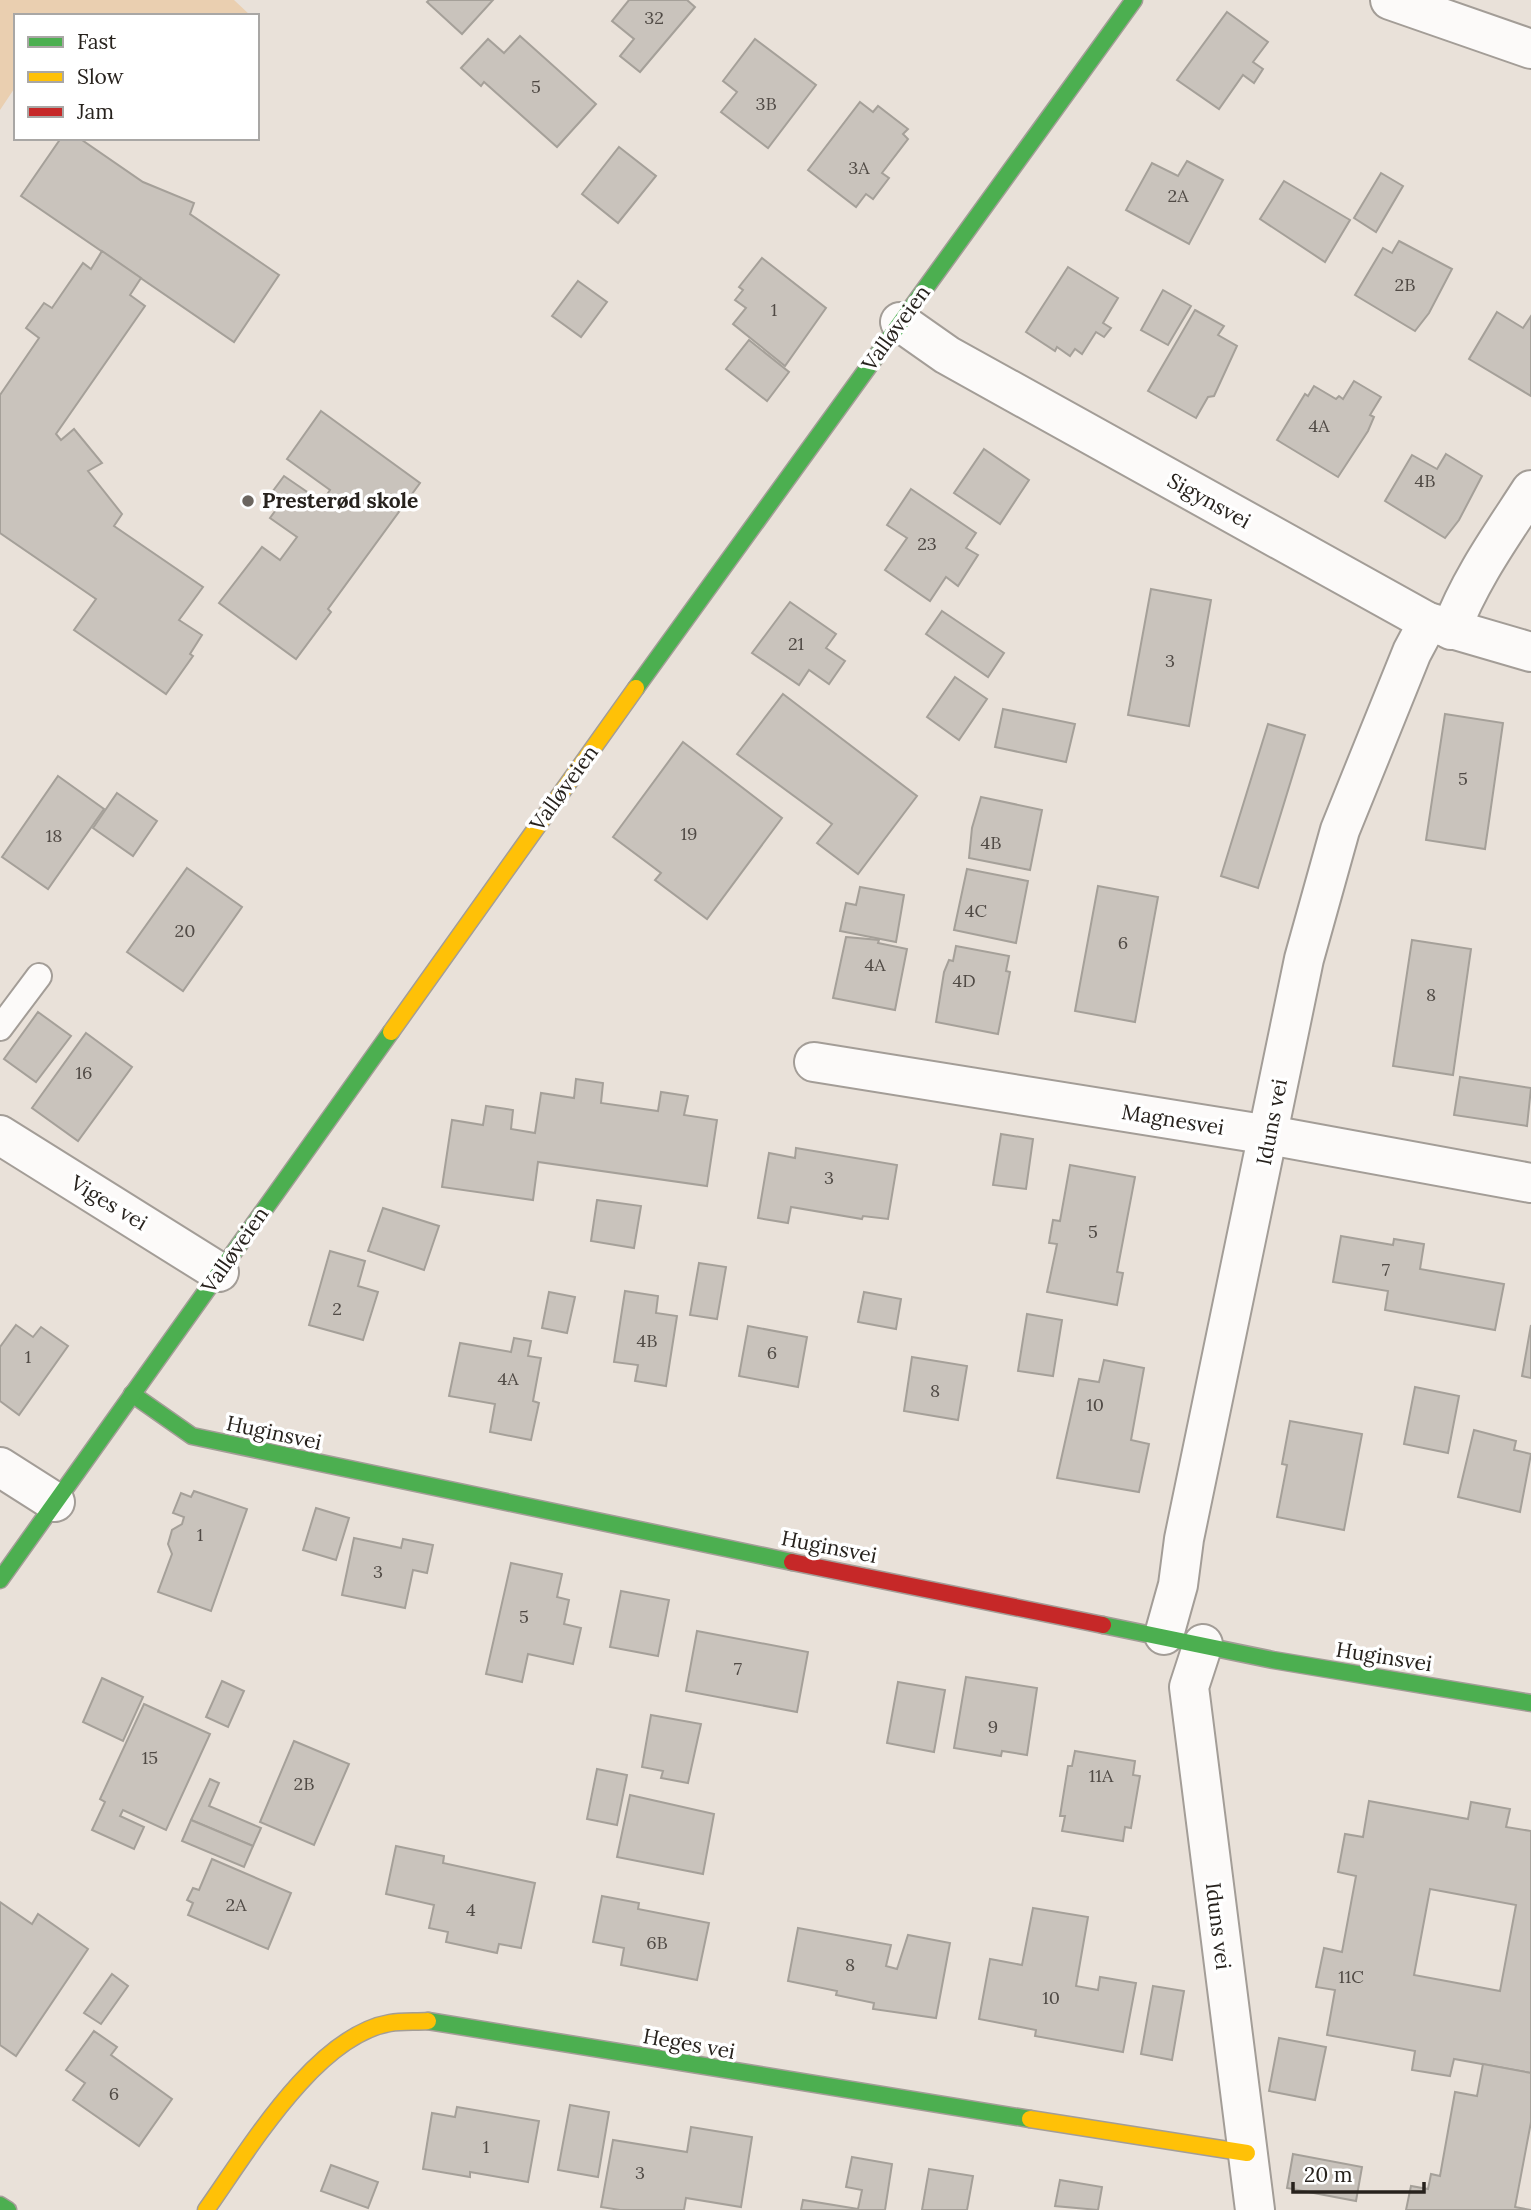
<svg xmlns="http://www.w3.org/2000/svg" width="1531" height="2210" viewBox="0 0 1531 2210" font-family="Lora,serif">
<rect width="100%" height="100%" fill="#e9e1d9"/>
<polygon fill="#eacfb0" points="0,0 234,0 251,16 16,16 16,86 0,110"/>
<g fill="#c9c3bc" stroke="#a5a099" stroke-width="2" fill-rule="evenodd">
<polygon points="429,0 493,0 462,34 427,2"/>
<polygon points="629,0 687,0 695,7 640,72 620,56 634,39 612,21"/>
<polygon points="1227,12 1268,42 1253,62 1263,69 1254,83 1243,75 1219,109 1177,80"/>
<polygon points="520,36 596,104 557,147 484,82 481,86 461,68 488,39 504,53"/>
<polygon points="755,39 816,85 768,148 721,112 737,92 723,81"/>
<polygon points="860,102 873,112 878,106 908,129 903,134 908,139 882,173 889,178 873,199 866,194 856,207 808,170"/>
<polygon points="61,138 79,138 143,182 194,203 190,214 279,275 234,342 21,196"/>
<polygon points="619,147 656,176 618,223 582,194"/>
<polygon points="1187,161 1223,180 1189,244 1126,210 1152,163 1178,176"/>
<polygon points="1381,173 1403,186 1376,232 1354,218"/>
<polygon points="1284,181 1350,220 1325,262 1260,219"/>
<polygon points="1399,241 1452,269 1429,313 1415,331 1355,295 1383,248 1392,253"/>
<polygon points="102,251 141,278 130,295 145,306 56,434 61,440 74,429 102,463 88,471 122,514 114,526 203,587 179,620 202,635 190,654 193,656 166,694 74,630 96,599 0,533 0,395 39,338 26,328 44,303 52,308 83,263 91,269"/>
<polygon points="762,258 826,308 785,366 733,324 746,308 735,300 743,290 739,287"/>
<polygon points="1068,267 1118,298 1103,323 1111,328 1104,337 1096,332 1082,354 1075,349 1070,356 1057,347 1055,351 1026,332"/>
<polygon points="578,281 607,302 581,337 552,316"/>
<polygon points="1163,290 1191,306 1168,345 1141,330"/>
<polygon points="1195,310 1224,326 1218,335 1237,346 1214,396 1208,397 1196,418 1148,391"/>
<polygon points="1497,312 1523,328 1531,316 1531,396 1469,359"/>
<polygon points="749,340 789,372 767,401 726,369"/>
<polygon points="1354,381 1381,397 1370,415 1374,417 1368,431 1338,477 1277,440 1305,394 1308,396 1314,386 1336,399 1339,396 1343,399"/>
<polygon points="321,411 420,483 328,609 331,612 296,659 219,603 262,547 280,560 297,537 270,518 278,507 267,499 284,476 322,502 330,490 287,459"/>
<polygon points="984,449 1029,480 1000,524 954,493"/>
<polygon points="1446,454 1482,476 1459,520 1445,538 1385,501 1412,455 1437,469"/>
<polygon points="911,489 976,533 966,548 978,555 958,586 946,577 930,601 885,570 907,538 887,525"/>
<polygon points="1151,589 1211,600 1189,726 1128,715"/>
<polygon points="790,602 836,634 826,648 845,661 829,684 809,670 799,685 752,653"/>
<polygon points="942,611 1004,653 988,677 926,634"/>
<polygon points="955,677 987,699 959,740 927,717"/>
<polygon points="783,694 917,796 858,874 817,843 832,824 737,754"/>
<polygon points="1003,709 1075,724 1066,762 995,747"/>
<polygon points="1445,714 1503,723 1485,849 1426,840"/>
<polygon points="1268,724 1305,735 1258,888 1221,876"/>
<polygon points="683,742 782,818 707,919 655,880 661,873 613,837"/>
<polygon points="58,776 104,809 48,889 2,857"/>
<polygon points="117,793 157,821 133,856 93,828"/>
<polygon points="981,797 1042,810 1030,870 969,858 972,828"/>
<polygon points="187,868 242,907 183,991 127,952"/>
<polygon points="967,869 1028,881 1016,943 954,930"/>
<polygon points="1098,886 1158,897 1135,1022 1075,1011"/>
<polygon points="860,887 904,895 896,942 840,931 846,903 856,905"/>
<polygon points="846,937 879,940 878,943 907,949 895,1010 833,998"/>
<polygon points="1412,940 1471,949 1453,1075 1393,1066"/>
<polygon points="956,946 1009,956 1006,971 1010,972 998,1034 936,1022 944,972 949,960 953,961"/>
<polygon points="38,1012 71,1036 36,1082 4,1059"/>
<polygon points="86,1033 132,1067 78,1141 32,1108"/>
<polygon points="1460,1077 1531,1088 1527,1126 1454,1115"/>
<polygon points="576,1079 603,1083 601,1103 658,1111 661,1092 688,1096 684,1115 717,1120 707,1186 538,1162 533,1200 442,1187 452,1120 483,1125 486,1106 513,1110 511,1129 535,1133 541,1093 574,1098"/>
<polygon points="1001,1134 1033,1139 1026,1189 993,1185"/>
<polygon points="796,1148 897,1165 888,1219 863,1216 862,1219 791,1207 788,1223 758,1218 769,1153 795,1158"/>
<polygon points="1070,1165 1135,1177 1117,1272 1123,1273 1117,1305 1047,1292 1057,1244 1049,1243 1053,1220 1060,1221"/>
<polygon points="597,1200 641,1206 634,1248 591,1241"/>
<polygon points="383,1208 439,1226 424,1270 368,1251"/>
<polygon points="1341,1236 1393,1245 1394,1239 1424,1244 1420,1269 1504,1284 1495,1330 1385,1310 1388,1291 1333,1282"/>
<polygon points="330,1251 365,1261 358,1286 378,1292 363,1340 309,1325"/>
<polygon points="699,1263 726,1267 717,1319 690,1315"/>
<polygon points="625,1291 658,1296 656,1313 677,1316 666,1386 635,1381 638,1365 614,1362"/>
<polygon points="549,1292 575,1297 567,1333 542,1328"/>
<polygon points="864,1292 901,1299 896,1329 858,1322"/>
<polygon points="1027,1314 1062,1320 1053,1376 1018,1371"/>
<polygon points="16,1325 33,1337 41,1327 68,1346 19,1415 0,1401 0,1347"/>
<polygon points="1531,1325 1531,1378 1522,1376"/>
<polygon points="748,1326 807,1337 798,1387 739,1376"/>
<polygon points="514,1338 531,1341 528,1356 541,1358 533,1401 539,1403 531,1440 490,1432 495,1404 449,1396 460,1343 511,1352"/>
<polygon points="912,1357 967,1366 958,1420 904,1411"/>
<polygon points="1104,1360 1144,1368 1131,1440 1149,1444 1139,1492 1057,1478 1079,1379 1099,1382"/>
<polygon points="1415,1387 1459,1396 1448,1453 1404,1444"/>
<polygon points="1290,1421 1362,1434 1344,1530 1277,1517 1287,1465 1282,1464"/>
<polygon points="1474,1430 1516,1441 1514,1450 1531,1454 1520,1512 1458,1497"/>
<polygon points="194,1491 247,1509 211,1611 158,1592 172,1554 168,1544 172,1530 182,1524 184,1517 173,1513 181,1493 191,1497"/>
<polygon points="316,1508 349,1518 336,1560 303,1550"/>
<polygon points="354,1538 401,1548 403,1539 433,1545 427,1573 413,1570 405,1608 342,1595"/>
<polygon points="511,1563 562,1574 557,1597 569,1600 564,1624 581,1628 573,1664 528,1654 522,1682 486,1674"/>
<polygon points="621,1591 669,1600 658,1656 610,1647"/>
<polygon points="697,1631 808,1652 797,1712 686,1691"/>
<polygon points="966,1677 1037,1688 1027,1755 1002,1751 1001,1756 954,1748"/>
<polygon points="102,1678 143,1697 123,1741 83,1722"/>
<polygon points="222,1681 244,1691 228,1727 206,1717"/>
<polygon points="898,1682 945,1690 934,1752 887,1743"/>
<polygon points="144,1704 210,1734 166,1830 123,1810 120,1816 144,1827 134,1849 92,1830 105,1802 100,1799"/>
<polygon points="651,1715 701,1724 688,1783 661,1778 663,1771 642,1767"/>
<polygon points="294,1741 349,1764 314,1845 260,1822"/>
<polygon points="1075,1751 1135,1761 1133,1775 1140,1776 1131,1828 1125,1827 1123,1841 1062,1831 1065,1816 1060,1816 1068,1766 1072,1766"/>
<polygon points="597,1769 627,1775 617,1825 587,1819"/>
<polygon points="210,1779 219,1783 209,1806 261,1828 253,1846 191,1820"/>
<polygon points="630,1795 714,1814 703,1874 617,1857"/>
<path d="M1369 1801 1468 1819 1471 1802 1510 1809 1506 1827 1531 1831V2073L1454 2059 1450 2076 1412 2070 1415 2051 1327 2035 1335 1990 1316 1987 1324 1948 1342 1952 1356 1876 1338 1872 1345 1834 1363 1837ZM1430 1889 1516 1905 1500 1991 1414 1975Z"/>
<polygon points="191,1820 253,1846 244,1867 182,1841"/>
<polygon points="396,1846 444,1856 443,1863 535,1883 521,1948 499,1944 497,1953 446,1942 448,1932 429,1928 434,1905 386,1894"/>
<polygon points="212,1859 291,1893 268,1949 188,1915 193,1903 187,1900 193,1888 199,1890"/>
<polygon points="602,1896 639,1903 638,1909 709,1923 697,1980 621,1965 624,1948 593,1942"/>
<polygon points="0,1902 32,1924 38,1914 88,1949 16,2056 0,2045"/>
<polygon points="1033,1908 1088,1917 1076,1986 1098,1990 1100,1977 1136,1983 1123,2052 1035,2036 1036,2030 979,2019 990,1959 1022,1965"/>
<polygon points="798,1928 891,1945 886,1966 897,1969 908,1935 950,1943 936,2018 873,2009 874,2003 836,1995 837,1991 788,1981"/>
<polygon points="112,1974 128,1986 101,2024 84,2013"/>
<polygon points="1153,1986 1184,1991 1172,2060 1141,2054"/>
<polygon points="94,2031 117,2047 111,2055 172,2099 139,2146 73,2100 85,2083 66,2070"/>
<polygon points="1279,2038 1326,2047 1315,2100 1269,2091"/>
<polygon points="1483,2064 1531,2073 1531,2122 1515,2207 1531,2210 1406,2210 1411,2186 1428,2189 1431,2174 1440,2176 1455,2092 1477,2096"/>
<polygon points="570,2105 609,2112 598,2177 558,2170"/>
<polygon points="457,2107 539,2121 528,2182 470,2172 470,2177 423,2169 432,2113 455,2117"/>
<polygon points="691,2127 752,2137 741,2207 686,2198 684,2210 620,2210 601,2207 613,2140 687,2152"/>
<polygon points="1293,2154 1362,2167 1356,2201 1287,2188"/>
<polygon points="852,2157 892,2164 885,2210 801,2210 803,2200 858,2209 862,2190 846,2187"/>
<polygon points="331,2165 378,2182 368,2208 321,2191"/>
<polygon points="929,2169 973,2176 967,2210 922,2210"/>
<polygon points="1060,2180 1102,2187 1098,2210 1055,2206"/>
</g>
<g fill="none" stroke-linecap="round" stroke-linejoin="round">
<defs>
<polyline id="lane" points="0,1028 39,976"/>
<g id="street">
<polyline points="1390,0 1531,49"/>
<polyline points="900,322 947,355 1428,622 1531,652"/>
<path d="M1451 630C1470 579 1502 535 1531 490"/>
<polyline points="814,1062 1269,1135 1531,1183"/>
<polyline points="0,1135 219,1272"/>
<polyline points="0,1467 55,1502"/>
<polyline points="1164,1635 1178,1585 1184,1539 1304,959 1340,830 1412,652 1428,622"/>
<polyline points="1203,1644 1189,1687 1255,2210"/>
</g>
<g id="fast">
<polyline points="636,688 1134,0"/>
<polyline points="132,1394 192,1436 792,1562"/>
<polyline points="0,1580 391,1032"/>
<polyline points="1103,1625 1273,1660 1531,1703"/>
<polyline points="428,2021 1030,2119"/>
<polyline points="0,2205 8,2210"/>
</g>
<g id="slow">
<polyline points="391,1032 636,688"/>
<polyline points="1030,2119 1247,2153"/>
<path d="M206 2210C248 2151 315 2036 390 2023 402 2021 416 2022 428 2021"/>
</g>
<polyline id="jam" points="792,1562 1103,1625"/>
</defs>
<use href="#lane" stroke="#a39d97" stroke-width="28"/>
<use href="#street" stroke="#a39d97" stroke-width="42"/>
<use href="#fast" stroke="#a39d97" stroke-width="19"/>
<use href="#slow" stroke="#a39d97" stroke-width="19"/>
<use href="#jam" stroke="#a39d97" stroke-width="19"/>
<use href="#lane" stroke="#fcfaf9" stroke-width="24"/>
<use href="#street" stroke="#fcfaf9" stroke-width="38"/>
<use href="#fast" stroke="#4caf50" stroke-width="16"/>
<use href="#slow" stroke="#ffc107" stroke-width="16"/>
<use href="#jam" stroke="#c62828" stroke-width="16"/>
</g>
<circle fill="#6b655f" stroke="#fff" stroke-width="2.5" cx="248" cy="501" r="7"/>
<g text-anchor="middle" stroke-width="7" stroke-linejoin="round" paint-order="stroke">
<g font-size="18" fill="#504a45">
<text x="654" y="24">32</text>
<text x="536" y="93">5</text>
<text x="766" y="110">3B</text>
<text x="859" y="174">3A</text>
<text x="1178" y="202">2A</text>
<text x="1405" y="291">2B</text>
<text x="774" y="316">1</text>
<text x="1319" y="432">4A</text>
<text x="1425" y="487">4B</text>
<text x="927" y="550">23</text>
<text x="796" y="650">21</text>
<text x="1170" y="667">3</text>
<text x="1463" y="785">5</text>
<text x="689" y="840">19</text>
<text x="54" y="842">18</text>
<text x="991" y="849">4B</text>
<text x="976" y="917">4C</text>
<text x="185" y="937">20</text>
<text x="1123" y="949">6</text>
<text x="875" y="971">4A</text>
<text x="964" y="987">4D</text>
<text x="1431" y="1001">8</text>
<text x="84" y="1079">16</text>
<text x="829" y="1184">3</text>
<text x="1093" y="1238">5</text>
<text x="1386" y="1276">7</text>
<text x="337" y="1315">2</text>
<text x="647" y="1347">4B</text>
<text x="772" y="1359">6</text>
<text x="28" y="1363">1</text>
<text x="508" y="1385">4A</text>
<text x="935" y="1397">8</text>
<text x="1095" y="1411">10</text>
<text x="200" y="1541">1</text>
<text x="378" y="1578">3</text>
<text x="524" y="1623">5</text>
<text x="738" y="1675">7</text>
<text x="993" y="1733">9</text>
<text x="150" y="1764">15</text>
<text x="1101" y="1782">11A</text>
<text x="304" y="1790">2B</text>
<text x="236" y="1911">2A</text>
<text x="471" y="1916">4</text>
<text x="657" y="1949">6B</text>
<text x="850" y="1971">8</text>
<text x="1351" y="1983">11C</text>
<text x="1051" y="2004">10</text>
<text x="114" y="2100">6</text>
<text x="486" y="2153">1</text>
<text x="640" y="2179">3</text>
</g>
<g font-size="21" fill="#27221d" stroke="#fff">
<text transform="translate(896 328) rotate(-54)" y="7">Valløveien</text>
<text transform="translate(1209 501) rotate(29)" y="7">Sigynsvei</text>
<text transform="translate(564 788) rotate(-54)" y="7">Valløveien</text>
<text transform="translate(1173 1120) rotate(9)" y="7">Magnesvei</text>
<text transform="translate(1272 1122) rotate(-79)" y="7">Iduns vei</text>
<text transform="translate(109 1203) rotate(31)" y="7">Viges vei</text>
<text transform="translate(235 1250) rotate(-55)" y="7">Valløveien</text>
<text transform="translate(274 1433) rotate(12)" y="7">Huginsvei</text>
<text transform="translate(829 1547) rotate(11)" y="7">Huginsvei</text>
<text transform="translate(1384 1657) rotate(9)" y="7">Huginsvei</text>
<text transform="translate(1218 1926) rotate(83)" y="7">Iduns vei</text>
<text transform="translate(689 2044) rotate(10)" y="7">Heges vei</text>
</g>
<g font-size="21" font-weight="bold" fill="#27221d" stroke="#fff" text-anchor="start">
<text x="262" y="508">Presterød skole</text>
</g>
</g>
<rect x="14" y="14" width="245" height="126" fill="#ffffff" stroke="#a9a7a5" stroke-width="2"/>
<rect x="28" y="37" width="35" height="10" fill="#4caf50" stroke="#a9a7a5" stroke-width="2"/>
<text x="77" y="49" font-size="21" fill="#27221d">Fast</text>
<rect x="28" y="72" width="35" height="10" fill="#ffc107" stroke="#a9a7a5" stroke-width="2"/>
<text x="77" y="84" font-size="21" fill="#27221d">Slow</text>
<rect x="28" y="107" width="35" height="10" fill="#c62828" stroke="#a9a7a5" stroke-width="2"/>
<text x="77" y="119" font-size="21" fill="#27221d">Jam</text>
<path d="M1293 2182v10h131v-10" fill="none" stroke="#27221d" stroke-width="3.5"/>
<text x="1304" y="2182" font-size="21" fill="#27221d" stroke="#ffffff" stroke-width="5" paint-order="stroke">20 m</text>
</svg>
